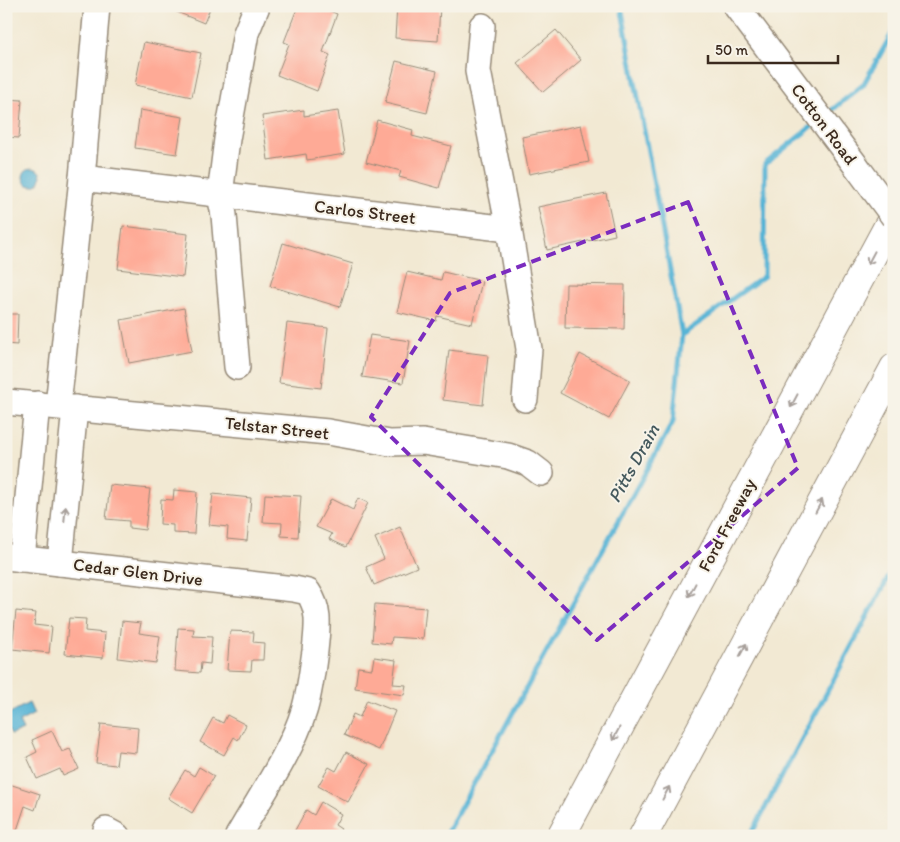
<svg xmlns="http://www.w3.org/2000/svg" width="900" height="842" viewBox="0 0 900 842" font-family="Itim,sans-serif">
<rect width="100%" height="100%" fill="#f7f3e8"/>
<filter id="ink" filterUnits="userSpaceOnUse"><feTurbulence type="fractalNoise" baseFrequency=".02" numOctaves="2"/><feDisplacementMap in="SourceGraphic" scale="10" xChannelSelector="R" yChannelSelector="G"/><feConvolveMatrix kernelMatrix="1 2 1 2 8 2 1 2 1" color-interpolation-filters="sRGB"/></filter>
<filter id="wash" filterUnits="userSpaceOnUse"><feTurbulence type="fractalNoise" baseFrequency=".0096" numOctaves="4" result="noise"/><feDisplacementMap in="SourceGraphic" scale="20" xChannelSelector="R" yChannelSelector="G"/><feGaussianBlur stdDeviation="1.12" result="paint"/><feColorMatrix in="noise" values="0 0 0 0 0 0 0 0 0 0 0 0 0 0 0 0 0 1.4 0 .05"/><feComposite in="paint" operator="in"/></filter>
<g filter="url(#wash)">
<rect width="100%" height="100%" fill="#f2e9d3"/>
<g fill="#57b4d5" stroke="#496f7a">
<circle cx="32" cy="177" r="9"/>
<polygon points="29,703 34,714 19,722 23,730 11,735 6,725 6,715"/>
</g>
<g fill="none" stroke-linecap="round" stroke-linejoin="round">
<g stroke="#57b4d5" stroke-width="5">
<polyline points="827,114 863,85 894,30"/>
<polyline points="682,335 764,276 765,164 816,123"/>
<polyline points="445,836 673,422 682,335 621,6"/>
<polyline points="750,836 894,567"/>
</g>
</g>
<g id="blocks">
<g fill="#feaa96">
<polygon points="162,6 211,6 204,23"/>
<polygon points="298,6 318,6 337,14 323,52 330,55 317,91 277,75 289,44 284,42"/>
<polygon points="397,6 440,6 438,41 395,38"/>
<polygon points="556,30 581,60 543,92 517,63"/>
<polygon points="144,42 201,53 192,97 135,85"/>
<polygon points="396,61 437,71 427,113 385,103"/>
<polygon points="6,99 22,100 19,138 6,137"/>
<polygon points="140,110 183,117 177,154 135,148"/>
<polygon points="304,110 304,116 338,111 345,154 307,160 306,154 268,160 262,116"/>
<polygon points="377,120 413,130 412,136 451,146 439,188 399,177 401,171 366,162"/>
<polygon points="581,125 589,162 529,174 522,137"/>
<polygon points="606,193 615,235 547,250 538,207"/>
<polygon points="123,226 188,234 183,277 118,269"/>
<polygon points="283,243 353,264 340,307 270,286"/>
<polygon points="407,272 441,280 443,272 482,281 472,324 437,316 436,321 397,312"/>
<polygon points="566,284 625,285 624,329 565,328"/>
<polygon points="184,308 192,351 129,363 121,320"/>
<polygon points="6,314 18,314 17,345 6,344"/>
<polygon points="287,323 328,328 321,388 279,383"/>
<polygon points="370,335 410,341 403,383 362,377"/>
<polygon points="449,350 488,355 483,405 443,400"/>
<polygon points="580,354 630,380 609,419 560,393"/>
<polygon points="110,485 150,489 145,530 129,528 129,521 106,519"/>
<polygon points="174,490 197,492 194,534 173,533 173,525 160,524 161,499 173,500"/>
<polygon points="213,494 251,498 247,541 227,539 228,527 209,525"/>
<polygon points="265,494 301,496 298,537 281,536 282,523 263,522"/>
<polygon points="358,498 368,503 346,547 329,539 332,534 316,527 331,499 353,510"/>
<polygon points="400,527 417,567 374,585 366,567 384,559 375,538"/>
<polygon points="375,604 426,608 423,639 392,637 391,644 372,642"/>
<polygon points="16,611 36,613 34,625 52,627 49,653 12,649"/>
<polygon points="69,618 86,619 85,631 105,633 103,658 65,654"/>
<polygon points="122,621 141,623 139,633 160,636 156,663 118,658"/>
<polygon points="178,628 194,629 193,636 212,637 210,664 201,663 200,673 175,671"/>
<polygon points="230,631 254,632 253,642 264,643 263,660 252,660 251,671 227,670"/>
<polygon points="374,657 396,660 393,684 406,685 404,695 355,688 358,667 372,669"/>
<polygon points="367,700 395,711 379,750 344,735 353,714 360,717"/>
<polygon points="227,715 246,725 238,740 234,737 224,755 200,742 213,718 223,723"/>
<polygon points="101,724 138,728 136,753 118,751 116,765 96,763"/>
<polygon points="52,731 62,752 70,749 79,769 63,776 60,769 37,779 27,757 37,752 32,740"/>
<polygon points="346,752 369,764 348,802 318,786 329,767 336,771"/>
<polygon points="199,767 214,776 192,813 168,798 185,770 194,776"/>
<polygon points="6,783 40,794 35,810 25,806 16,833 6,829"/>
<polygon points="321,802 341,814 335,825 341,829 337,836 301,836 294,832 306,810 314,815"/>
</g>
</g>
</g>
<g filter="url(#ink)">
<use href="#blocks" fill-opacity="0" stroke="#968a78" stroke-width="1"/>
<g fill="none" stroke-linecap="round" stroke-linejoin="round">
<defs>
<g id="minor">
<polyline points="736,6 857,167"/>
<polyline points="482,26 478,71 509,229 529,349 525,399"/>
<polyline points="82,178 509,229"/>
<polyline points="237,367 224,215 220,195 227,139 246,33 257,6"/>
<polyline points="6,402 328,432 390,443 423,442 508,456 528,463 541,473"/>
<polyline points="58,406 82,178 97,6"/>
<path d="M6 557 294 589 308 592C321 611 317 629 315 651 312 671 310 692 304 711 291 753 260 797 238 836"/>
<polyline points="22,559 37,404"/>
<polyline points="60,563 75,408"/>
<polyline points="106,830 117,836"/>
</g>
<g id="highway">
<polyline points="561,836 894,215"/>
<polyline points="643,836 894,368"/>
</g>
</defs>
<use href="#minor" stroke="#968a78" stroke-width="28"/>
<use href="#highway" stroke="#968a78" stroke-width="30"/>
<use href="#minor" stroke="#fff" stroke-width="25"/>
<use href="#highway" stroke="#fff" stroke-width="28"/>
<defs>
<polyline id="minor-bridge" points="857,167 894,217"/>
</defs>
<use href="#minor-bridge" stroke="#968a78" stroke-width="28" stroke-linecap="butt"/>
<use href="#minor-bridge" stroke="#fff" stroke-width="25"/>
</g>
<defs><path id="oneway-shaft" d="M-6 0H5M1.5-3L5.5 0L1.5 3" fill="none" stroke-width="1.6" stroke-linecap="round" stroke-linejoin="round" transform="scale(1.25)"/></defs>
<g stroke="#a79f9a">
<use href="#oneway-shaft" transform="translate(871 258) rotate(118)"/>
<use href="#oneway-shaft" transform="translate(794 401) rotate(118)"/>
<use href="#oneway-shaft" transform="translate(819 506) rotate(-62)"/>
<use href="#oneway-shaft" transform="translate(65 514) rotate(-84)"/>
<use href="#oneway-shaft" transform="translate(692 590) rotate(118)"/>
<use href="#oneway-shaft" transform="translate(743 650) rotate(-62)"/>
<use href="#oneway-shaft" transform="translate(616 734) rotate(118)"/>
<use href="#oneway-shaft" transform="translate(666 793) rotate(-62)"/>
</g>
</g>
<path fill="none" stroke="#7b2cbf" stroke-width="4" stroke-dasharray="10 6" stroke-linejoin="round" d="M688 202 798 468 597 640 371 417 450 293Z"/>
<g text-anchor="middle" stroke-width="4" stroke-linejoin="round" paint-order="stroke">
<g font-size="18" fill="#3b2a1e" stroke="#f7f3e8">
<text transform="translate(824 124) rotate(53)" y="6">Cotton Road</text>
<text transform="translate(365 212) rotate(7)" y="6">Carlos Street</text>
<text transform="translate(277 428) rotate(6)" y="6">Telstar Street</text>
<text transform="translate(727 525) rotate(-62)" y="6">Ford Freeway</text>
<text transform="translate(138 572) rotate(7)" y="6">Cedar Glen Drive</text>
</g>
<g font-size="19" font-style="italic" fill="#455a5e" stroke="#f7f3e8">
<text transform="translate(633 463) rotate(-61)" y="7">Pitts Drain</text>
</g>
</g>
<rect width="900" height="842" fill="none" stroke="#f7f3e8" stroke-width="25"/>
<path d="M708 55v8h130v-8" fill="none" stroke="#3b2a1e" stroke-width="2.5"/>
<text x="715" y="55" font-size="15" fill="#3b2a1e" stroke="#f7f3e8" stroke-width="4" paint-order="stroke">50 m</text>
</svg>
